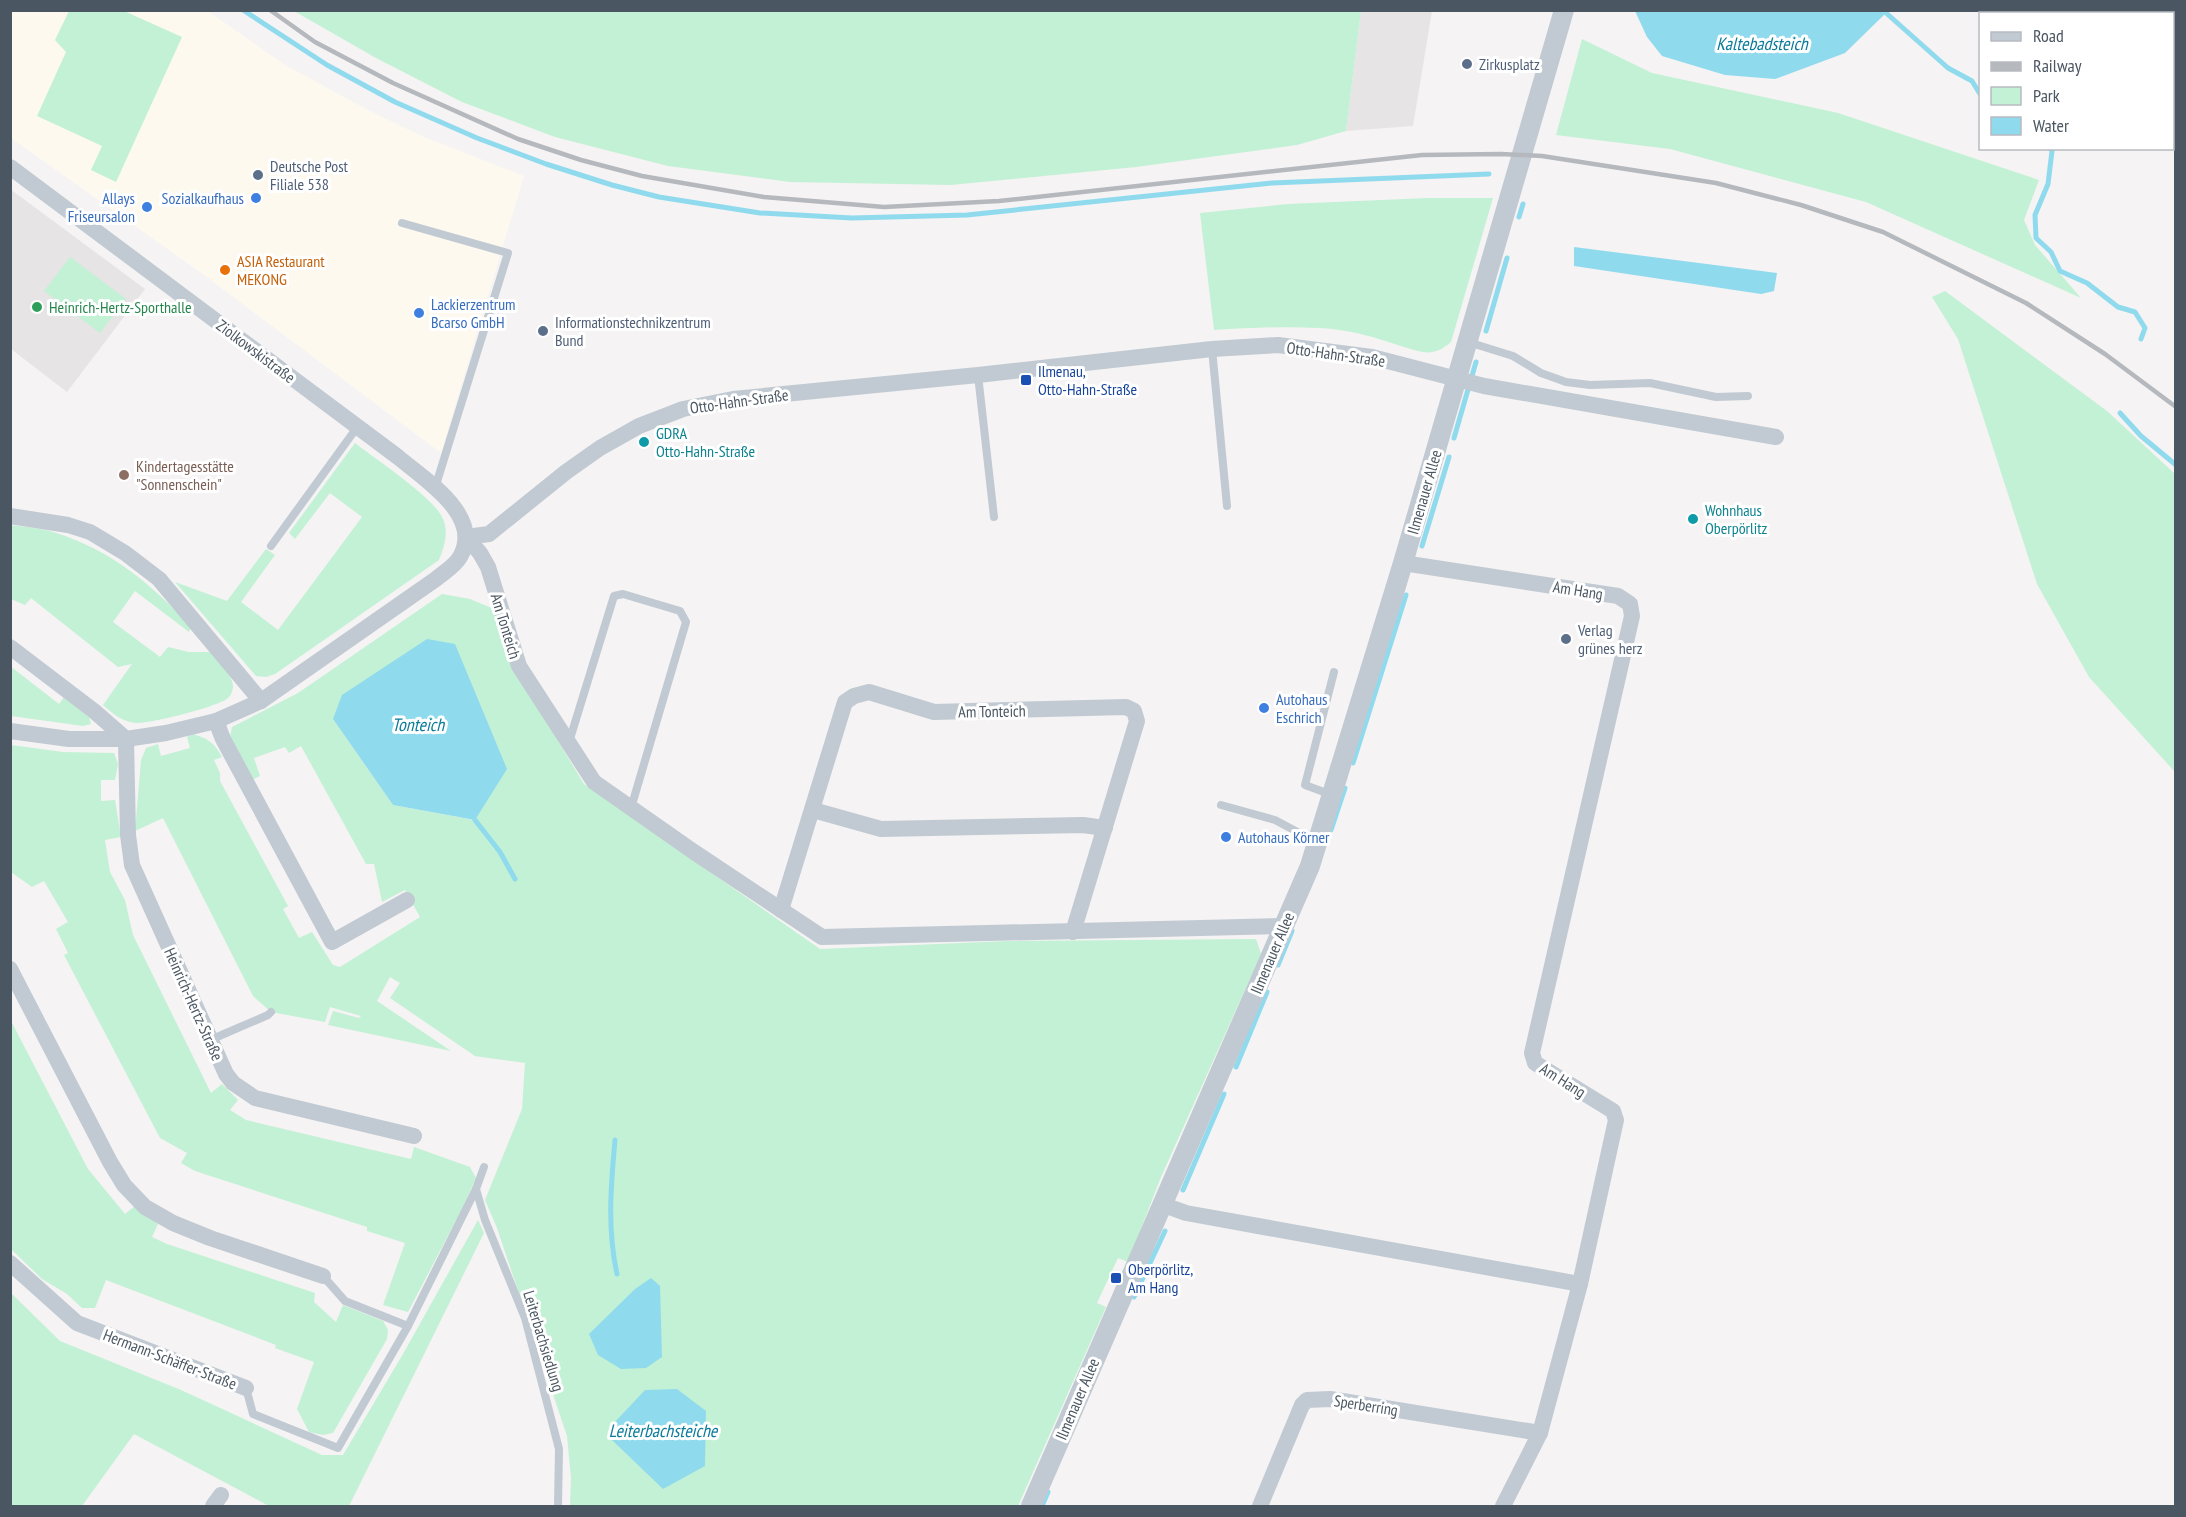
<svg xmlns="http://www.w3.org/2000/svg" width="2186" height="1517" viewBox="0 0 2186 1517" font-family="'PT Sans Narrow',sans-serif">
<rect width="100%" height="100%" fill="#f5f3f3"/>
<polygon fill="#fdf9ef" points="11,11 208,11 285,65 370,111 424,137 524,176 441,453 204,275 11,138"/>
<g fill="#e6e4e5">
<polygon points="1361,11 1432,11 1413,126 1346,131"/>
<polygon points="10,189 145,289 67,392 11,349"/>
</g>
<g fill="#c3f1d5" fill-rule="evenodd">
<polygon points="69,11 124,11 182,37 116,182 91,170 102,146 37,116 66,52 55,40"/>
<polygon points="294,11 1361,11 1346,131 1297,145 1136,167 951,185 790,182 668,166 555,137 462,102 376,58"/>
<polygon points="1582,39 1652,73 1838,113 2039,180 2024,220 2035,245 2081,298 1866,202 1670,149 1556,135"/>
<path d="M1428 198H1493L1451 342C1434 357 1424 353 1404 347 1378 338 1348 329 1319 328 1284 326 1249 328 1214 330L1200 213 1288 204Z"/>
<polygon points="70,257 126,299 100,333 44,291"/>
<polygon points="1945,291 2107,411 2175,474 2175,772 2089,677 2037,584 1958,339 1932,297"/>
<path d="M355 443C375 459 435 498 443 519 449 533 444 547 439 560L275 674 266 677 256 676 175 582 227 601 266 549 275 555 241 602 278 630 362 517 330 493 295 539 289 533Z"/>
<path d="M10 525C25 527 42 528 56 533 113 551 150 584 191 626L189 632 135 591 113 622 160 657 168 647 189 652H210C217 661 233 675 233 686 233 690 231 696 228 698 218 707 149 724 135 723 121 721 113 714 103 705L132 664 118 667 31 598 25 605 11 599Z"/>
<path d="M442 594 470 599 494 609 538 708 584 784 820 949 1008 941 1256 939 1261 954 1161 1177 1128 1262 1118 1258 1097 1303 1106 1307 1018 1506H570L571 1478 567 1436 497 1228 485 1200 522 1109 525 1063 475 1056 390 998 400 983 390 977 377 1001 451 1051 328 1025 333 1011 359 1018 361 1016 330 1007 325 1022 271 1012 253 996 163 818 135 831 141 760 146 748 158 744 161 756 190 748 187 737 192 734C207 738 214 742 222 757L214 760 220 773V781L288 906 283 909 299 938 312 932 333 965 340 967 420 917 405 890 382 902 374 864H366L301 746 289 753 285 747 254 758 260 776 252 780 230 737 232 727 298 693ZM333 719 474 820 393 805Z"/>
<polygon points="10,666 59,704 64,697 89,717 91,724 83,726 11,716"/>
<polygon points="11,745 63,752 114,753 118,764 115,780 101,780 101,801 115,800 121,837 105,840 110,872 125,900 133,935 211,1093 222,1084 238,1100 230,1110 246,1120 411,1159 414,1147 470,1167 476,1178 462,1209 408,1312 383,1305 405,1243 367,1231 367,1227 195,1171 181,1163 187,1153 160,1138 64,955 68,953 56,929 68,922 44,881 32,887 11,872"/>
<polygon points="10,1019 88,1169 125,1214 136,1205 158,1224 152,1237 167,1244 315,1293 314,1302 336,1322 343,1305 383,1321 388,1330 387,1339 333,1433 323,1435 309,1432 297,1409 314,1362 275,1348 276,1345 106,1280 95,1308 82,1308 67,1294 42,1279 11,1249"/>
<polygon points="478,1220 484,1233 349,1506 269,1506 134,1434 82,1506 11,1506 11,1293 60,1341 181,1390 322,1455 343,1455 403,1354"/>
</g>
<g fill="#90daee">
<polygon points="1635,11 1888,11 1845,53 1775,79 1725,75 1662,56 1647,37"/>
<polygon points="1574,247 1777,273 1774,291 1761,294 1574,266"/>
<polygon points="427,639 455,644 507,769 475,820 393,805 333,719 342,695"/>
<polygon points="651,1278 660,1286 662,1357 646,1368 621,1369 598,1355 589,1334 635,1289"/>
<polygon points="677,1389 706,1411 705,1466 663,1489 612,1440 614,1423 645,1390"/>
</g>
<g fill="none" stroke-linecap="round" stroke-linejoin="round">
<g stroke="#90daee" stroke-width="5">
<polyline points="243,10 327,65 395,102 477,138 546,164 612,185 659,197 760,213 852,218 967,215 1272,183 1489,174"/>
<polyline points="1885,12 1948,68 1972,81 1980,94"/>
<polyline points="2050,148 2052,151 2048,184 2035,215 2036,238 2051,252 2060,271 2087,283 2118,307 2135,312 2145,328 2141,339"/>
<polyline points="1519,217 1523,204"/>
<polyline points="1486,331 1507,258"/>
<polyline points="2120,413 2141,436 2176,465"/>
<polyline points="1454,438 1476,362"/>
<polyline points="1422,546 1449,457"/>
<polyline points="1353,763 1406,595"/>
<polyline points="475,820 500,852 515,879"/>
<polyline points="1331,830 1345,788"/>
<polyline points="1278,965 1292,931"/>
<polyline points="1236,1067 1267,992"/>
<path d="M615 1140C611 1184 607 1229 617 1274"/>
<polyline points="1183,1190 1224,1094"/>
<polyline points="1134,1297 1165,1231"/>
<polyline points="1042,1506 1048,1492"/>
</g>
<g stroke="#c1cad2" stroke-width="8">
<polyline points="402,223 508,253 435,488"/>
<polyline points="1468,342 1513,356 1541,373 1566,382 1590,385 1650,383 1716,397 1748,396"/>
<polyline points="1212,349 1227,506"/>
<polyline points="978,375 994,517"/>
<polyline points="271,546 358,426"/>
<polyline points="569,742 614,596 623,594 680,611 686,622 631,808"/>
<polyline points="1332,795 1305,785 1334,672"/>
<polyline points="1221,805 1275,820 1318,843"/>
<polyline points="210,1040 268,1015 271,1012"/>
<polyline points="476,1189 485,1220 525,1318 559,1449 558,1506"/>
<polyline points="323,1276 345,1301 408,1326"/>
<polyline points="246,1388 253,1414 338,1448 408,1326 476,1189 484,1167"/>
</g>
<g stroke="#c1cad2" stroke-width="16">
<path d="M10 167 398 457C425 480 484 516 460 557 454 567 444 572 436 579L261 701 216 721 166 733 126 739H69L10 731"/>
<polyline points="10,516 68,525 90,532 125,553 159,579 261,701"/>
<polyline points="466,537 489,534 566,472 600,448 639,426 683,409 733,399 978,375 1212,349 1278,345 1372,357 1484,386 1776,437"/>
<polyline points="466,537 480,553 488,567 519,666 594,782 694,852 822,937 1284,926"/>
<polyline points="1403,563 1618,596 1630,604 1632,616 1532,1053 1535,1063 1613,1111 1616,1120 1580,1284 1540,1433 1503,1506"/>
<polyline points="10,647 94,711 126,739 128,835 132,865 226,1074 233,1083 255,1098 414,1136"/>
<polyline points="216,721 223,739 332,942 407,900"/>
<polyline points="813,810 881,829 1083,825 1105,828"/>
<polyline points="781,910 845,702 854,696 869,692 934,712 1126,707 1134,711 1137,721 1073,932"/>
<polyline points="10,969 110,1162 124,1185 145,1207 173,1223 210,1238 323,1276"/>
<polyline points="1161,1204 1186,1213 1580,1284"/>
<polyline points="10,1263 77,1323 246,1388"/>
<polyline points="213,1506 221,1495"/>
<polyline points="1260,1506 1302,1405 1307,1400 1330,1399 1540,1433"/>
</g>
<polyline stroke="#c1cad2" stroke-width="20" points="1031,1506 1310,866 1403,563 1564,10"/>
<polyline stroke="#b5b8bd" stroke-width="4.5" points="270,10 315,42 393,83 518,139 581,160 642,176 764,197 884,207 999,201 1422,155 1501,154 1542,156 1716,183 1801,205 1883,232 2026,303 2105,354 2176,407"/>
</g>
<g fill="#5c6f8a" stroke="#fff" stroke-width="2">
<circle cx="1467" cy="64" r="6"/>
<circle cx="258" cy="175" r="6"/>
<circle cx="543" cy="331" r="6"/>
<circle cx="1566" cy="639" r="6"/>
</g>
<g fill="#3f7fe0" stroke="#fff" stroke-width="2">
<circle cx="256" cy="198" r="6"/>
<circle cx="147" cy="207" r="6"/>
<circle cx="419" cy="313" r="6"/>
<circle cx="1264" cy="708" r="6"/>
<circle cx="1226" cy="837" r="6"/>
</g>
<circle fill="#e8710a" stroke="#fff" stroke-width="2" cx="225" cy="270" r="6"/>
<circle fill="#2e9e5b" stroke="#fff" stroke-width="2" cx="37" cy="307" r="6"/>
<g fill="#1a4fb4" stroke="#fff" stroke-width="2">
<rect x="1020" y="374" width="12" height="12" rx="3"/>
<rect x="1110" y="1272" width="12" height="12" rx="3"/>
</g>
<g fill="#0f9aa8" stroke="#fff" stroke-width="2">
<circle cx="644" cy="442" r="6"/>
<circle cx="1693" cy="519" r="6"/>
</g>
<circle fill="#8d6e63" stroke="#fff" stroke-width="2" cx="124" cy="475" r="6"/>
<g text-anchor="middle" stroke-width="6" stroke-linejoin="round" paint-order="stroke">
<g font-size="16" fill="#4e5e75" stroke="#fff" text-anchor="start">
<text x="1479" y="70">Zirkusplatz</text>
<text x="270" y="172">Deutsche Post<tspan x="270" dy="18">Filiale 538</tspan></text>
<text x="555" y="328">Informationstechnikzentrum<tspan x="555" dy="18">Bund</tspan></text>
<text x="1578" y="636">Verlag<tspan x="1578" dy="18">grünes herz</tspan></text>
</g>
<g font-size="16" fill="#366cbe" stroke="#fff" text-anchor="start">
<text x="135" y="204" text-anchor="end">Allays<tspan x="135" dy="18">Friseursalon</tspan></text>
<text x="244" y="204" text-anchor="end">Sozialkaufhaus</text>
<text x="431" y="310">Lackierzentrum<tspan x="431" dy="18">Bcarso GmbH</tspan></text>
<text x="1276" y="705">Autohaus<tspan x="1276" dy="18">Eschrich</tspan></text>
<text x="1238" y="843">Autohaus Körner</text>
</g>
<g font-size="16" fill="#c56008" stroke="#fff" text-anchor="start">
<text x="237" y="267">ASIA Restaurant<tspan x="237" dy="18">MEKONG</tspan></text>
</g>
<g font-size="16" fill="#27864d" stroke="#fff" text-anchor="start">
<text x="49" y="313">Heinrich-Hertz-Sporthalle</text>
</g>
<g font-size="16" fill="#4a5661" stroke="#fff">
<text transform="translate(256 351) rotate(37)" y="6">Ziolkowskistraße</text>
<text transform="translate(1336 354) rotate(8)" y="6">Otto-Hahn-Straße</text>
<text transform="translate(739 401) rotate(-8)" y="6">Otto-Hahn-Straße</text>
<text transform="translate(1424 492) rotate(-74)" y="6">Ilmenauer Allee</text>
<text transform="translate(1578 590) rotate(9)" y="6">Am Hang</text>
<text transform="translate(506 626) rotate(73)" y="6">Am Tonteich</text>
<text transform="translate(992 711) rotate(-1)" y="6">Am Tonteich</text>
<text transform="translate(1272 953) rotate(-67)" y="6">Ilmenauer Allee</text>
<text transform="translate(194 1004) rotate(66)" y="6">Heinrich-Hertz-Straße</text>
<text transform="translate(1563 1080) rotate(32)" y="6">Am Hang</text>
<text transform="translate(544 1341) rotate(73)" y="6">Leiterbachsiedlung</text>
<text transform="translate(170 1359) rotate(21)" y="6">Hermann-Schäffer-Straße</text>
<text transform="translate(1077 1399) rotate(-67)" y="6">Ilmenauer Allee</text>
<text transform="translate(1366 1405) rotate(9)" y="6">Sperberring</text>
</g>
<g font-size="16" fill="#164399" stroke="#fff" text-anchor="start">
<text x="1038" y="377">Ilmenau,<tspan x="1038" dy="18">Otto-Hahn-Straße</tspan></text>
<text x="1128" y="1275">Oberpörlitz,<tspan x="1128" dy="18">Am Hang</tspan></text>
</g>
<g font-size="16" fill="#0d838f" stroke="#fff" text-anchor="start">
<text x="656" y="439">GDRA<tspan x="656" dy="18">Otto-Hahn-Straße</tspan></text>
<text x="1705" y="516">Wohnhaus<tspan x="1705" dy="18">Oberpörlitz</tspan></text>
</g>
<g font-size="16" fill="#785e54" stroke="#fff" text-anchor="start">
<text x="136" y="472">Kindertagesstätte<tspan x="136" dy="18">"Sonnenschein"</tspan></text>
</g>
<g font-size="18" font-style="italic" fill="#0c7c9b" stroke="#fff">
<text x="1762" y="50">Kaltebadsteich</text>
<text x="418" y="731">Tonteich</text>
<text x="663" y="1437">Leiterbachsteiche</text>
</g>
</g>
<rect width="2186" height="1517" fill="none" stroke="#4a5661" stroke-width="24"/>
<rect x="1979" y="12" width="195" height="138" fill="#ffffff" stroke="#b7bbc0" stroke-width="1.5"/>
<rect x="1991" y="32" width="30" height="9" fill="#c1cad2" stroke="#b7bbc0" stroke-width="1.5"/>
<text x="2033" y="42" font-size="18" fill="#4a5661">Road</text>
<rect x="1991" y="62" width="30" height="9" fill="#b5b8bd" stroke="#b7bbc0" stroke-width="1.5"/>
<text x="2033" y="72" font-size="18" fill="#4a5661">Railway</text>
<rect x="1991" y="87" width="30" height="18" fill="#c3f1d5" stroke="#b7bbc0" stroke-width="1.5"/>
<text x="2033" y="102" font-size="18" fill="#4a5661">Park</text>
<rect x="1991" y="117" width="30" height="18" fill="#90daee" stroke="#b7bbc0" stroke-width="1.5"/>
<text x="2033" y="132" font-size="18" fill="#4a5661">Water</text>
</svg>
